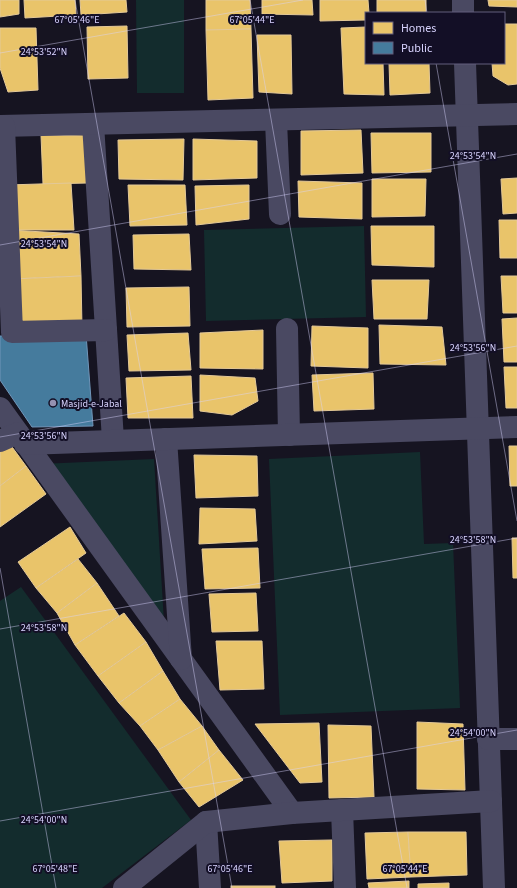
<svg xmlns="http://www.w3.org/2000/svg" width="517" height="888" viewBox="0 0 517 888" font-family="'Source Sans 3',sans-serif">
<rect width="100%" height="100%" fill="#161421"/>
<g fill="#132c2d">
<polygon points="136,0 184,0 184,93 137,93"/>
<polygon points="364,226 366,317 206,321 204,230"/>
<polygon points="420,452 424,544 453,543 460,708 280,715 269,459"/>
<polygon points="154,459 165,638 40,464"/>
<polygon points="21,587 191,820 102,888 0,888 0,601"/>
</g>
<g fill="#e9c46a" stroke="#e4c997">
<polygon points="0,0 19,0 19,14 0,17"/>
<polygon points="24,0 75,0 76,15 25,18"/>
<polygon points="80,0 126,0 127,12 81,15"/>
<polygon points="206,0 250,0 251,29 206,30"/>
<polygon points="262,0 312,0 313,15 262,14"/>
<polygon points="320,0 368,0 369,13 366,13 366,20 320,21"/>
<rect x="377" y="0" width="49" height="13"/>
<polygon points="488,0 517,0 517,7 489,6"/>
<polygon points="504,24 517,24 517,84 508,85 493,76 492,63 504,63"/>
<polygon points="127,26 128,78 88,79 87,27"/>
<polygon points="366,27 366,63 383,63 384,95 344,94 341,28"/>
<polygon points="0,28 36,28 38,90 8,92 0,68"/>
<polygon points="251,29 253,98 208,100 206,30"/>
<polygon points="257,35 291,35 292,94 259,92"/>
<polygon points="389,63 429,63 430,93 390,95"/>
<polygon points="361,130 363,173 301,175 301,131"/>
<polygon points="371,133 431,133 431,172 372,173"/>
<polygon points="41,135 86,136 88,183 43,184"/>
<polygon points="184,139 183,180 119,179 118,140"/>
<polygon points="193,139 257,141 257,178 193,180"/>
<polygon points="517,178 517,213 503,214 501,179"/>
<polygon points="372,179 426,179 425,216 372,217"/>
<polygon points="298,181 362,183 362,219 299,217"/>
<polygon points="71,183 74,230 9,230 7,185"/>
<polygon points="128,185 185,185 187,225 130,226"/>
<polygon points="249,185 249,219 196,225 195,186"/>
<polygon points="499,220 517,220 517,258 500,258"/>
<polygon points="371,226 434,226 434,267 372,265"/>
<polygon points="9,230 79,234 81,276 12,279"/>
<polygon points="189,234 191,270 134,269 133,235"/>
<polygon points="81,276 82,328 15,330 12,279"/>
<polygon points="501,276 517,276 517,313 503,313"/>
<polygon points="372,280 429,280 427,319 374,319"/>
<polygon points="189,287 190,326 127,327 126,288"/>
<polygon points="517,318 517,362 504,362 502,319"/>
<polygon points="379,325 442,327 446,365 380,364"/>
<polygon points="312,326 368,328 368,368 311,366"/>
<polygon points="263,330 263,369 200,368 200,333"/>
<polygon points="188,333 191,370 129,371 127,335"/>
<polygon points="504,367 517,367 517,408 506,408"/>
<polygon points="373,373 374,409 314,411 312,375"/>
<polygon points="200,375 255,378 258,401 232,415 200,411"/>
<polygon points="191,376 193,418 128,418 126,378"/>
<polygon points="7,440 26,466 0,486 0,445"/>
<polygon points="509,446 517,446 517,486 510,486"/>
<polygon points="194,455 257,456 258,496 196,498"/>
<polygon points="26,466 46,494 0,527 0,486"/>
<polygon points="200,508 255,509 257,541 199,544"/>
<polygon points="70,527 86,553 36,588 18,562"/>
<polygon points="512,538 517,538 517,578 513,578"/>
<polygon points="258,548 260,588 205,589 202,549"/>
<polygon points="78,559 97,583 57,613 36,588"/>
<polygon points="97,583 119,616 75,645 57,613"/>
<polygon points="256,593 258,631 212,632 209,594"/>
<polygon points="124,613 146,642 98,676 75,645"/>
<polygon points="216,641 262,641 264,689 220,690"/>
<polygon points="146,642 163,671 119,703 98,676"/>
<polygon points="163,671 180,699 140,726 119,703"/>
<polygon points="180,699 202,726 158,750 140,726"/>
<polygon points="417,722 463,724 465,790 417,789"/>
<polygon points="319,723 322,782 300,783 255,724"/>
<polygon points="328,725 371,726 374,797 329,798"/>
<polygon points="202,726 219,750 179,782 158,750"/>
<polygon points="219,750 243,780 199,807 179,782"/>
<polygon points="408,832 411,877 367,879 365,833"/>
<polygon points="408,832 466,832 467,875 411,877"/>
<polygon points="332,840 332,881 282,883 279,841"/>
<polygon points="409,881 409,888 369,888 368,883"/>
<polygon points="449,883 449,888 418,888 418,884"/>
<rect x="231" y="886" width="44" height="2"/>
</g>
<polygon fill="#457b9d" stroke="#7196ba" points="86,334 93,426 32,427 0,380 0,336"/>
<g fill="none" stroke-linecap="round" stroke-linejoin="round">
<g stroke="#4a4962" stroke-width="22">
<polyline points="463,0 463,13"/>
<polyline points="465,63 494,888"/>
<polyline points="276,121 280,214"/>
<polyline points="93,124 113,440"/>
<polyline points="0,126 517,114"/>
<polyline points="4,126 12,332 106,330"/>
<polyline points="287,329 289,435"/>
<polyline points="0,408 292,813"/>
<polyline points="166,439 181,659"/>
<polyline points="0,441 18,433"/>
<polyline points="25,444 517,427"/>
<polyline points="488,739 517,739"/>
<polyline points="342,810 345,888"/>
<polyline points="206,822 210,888"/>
<polyline points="124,888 206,822 292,813 491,801"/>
</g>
</g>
<path fill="none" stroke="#d9d4ff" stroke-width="1" stroke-opacity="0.45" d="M75 0 232 888M250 0 407 888M425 0 427 13M0 53 303 0M436 63 517 521M0 245 517 154M0 437 517 346M0 568 56 888M0 629 517 538M0 821 517 730"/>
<circle fill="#9591b1" stroke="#130f26" stroke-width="1.5" cx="53" cy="403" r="4"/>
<g text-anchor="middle" stroke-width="4" stroke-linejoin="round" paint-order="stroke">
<g font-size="10" fill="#d9d4ff" stroke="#130f26" text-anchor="start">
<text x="61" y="407">Masjid-e-Jabal</text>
</g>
</g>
<g font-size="10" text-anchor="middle" fill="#d9d4ff" stroke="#130f26" stroke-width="4" stroke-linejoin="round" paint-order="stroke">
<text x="77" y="23">67°05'46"E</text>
<text x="252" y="23">67°05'44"E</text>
<text x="44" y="55">24°53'52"N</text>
<text x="473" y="159">24°53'54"N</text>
<text x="44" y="247">24°53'54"N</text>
<text x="473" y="351">24°53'56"N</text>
<text x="44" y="439">24°53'56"N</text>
<text x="473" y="543">24°53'58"N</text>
<text x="44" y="631">24°53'58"N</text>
<text x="473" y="736">24°54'00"N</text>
<text x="44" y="823">24°54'00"N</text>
<text x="55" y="872">67°05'48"E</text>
<text x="230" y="872">67°05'46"E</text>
<text x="405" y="872">67°05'44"E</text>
</g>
<rect x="365" y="12" width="140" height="52" fill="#130f26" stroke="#625e7d"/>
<rect x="373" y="22" width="20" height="12" fill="#e9c46a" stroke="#625e7d"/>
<text x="401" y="32" font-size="12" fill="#d9d4ff">Homes</text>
<rect x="373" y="42" width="20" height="12" fill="#457b9d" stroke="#625e7d"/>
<text x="401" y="52" font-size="12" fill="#d9d4ff">Public</text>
</svg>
